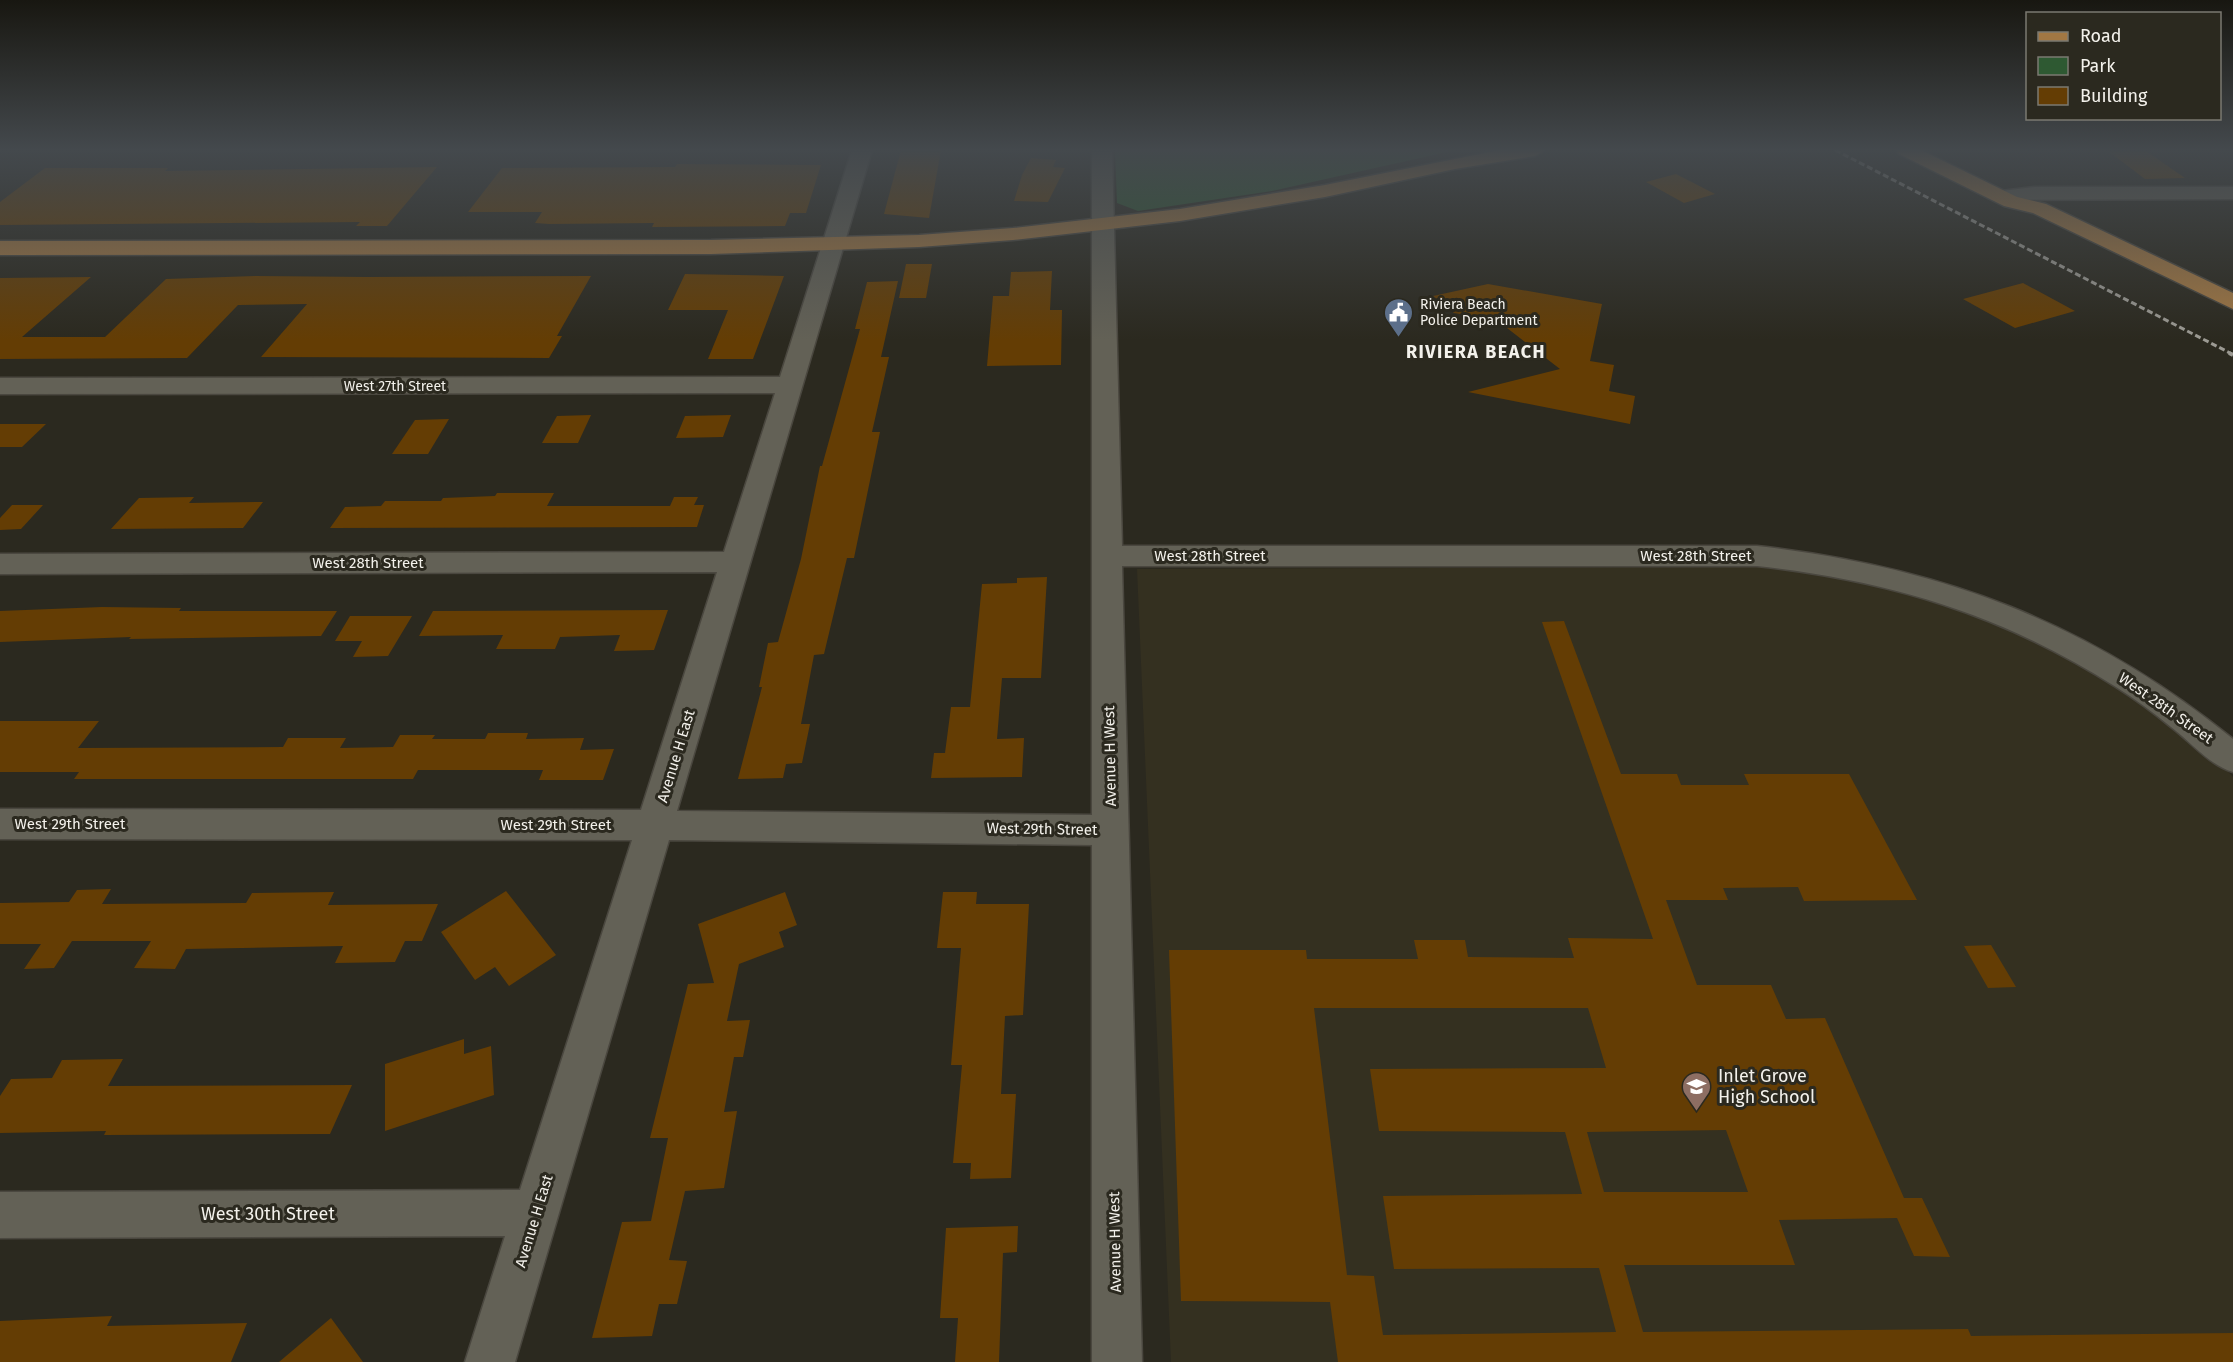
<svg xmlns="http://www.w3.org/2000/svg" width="2233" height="1362" viewBox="0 0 2233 1362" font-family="'Fira Sans',sans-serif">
<rect width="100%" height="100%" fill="#2b291f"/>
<polygon fill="#343020" points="1775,567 1866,579 1951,604 2027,635 2112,685 2203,744 2233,777 2233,1362 1171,1362 1137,569"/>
<polygon fill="#2e5932" points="1115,150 1456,150 1272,191 1138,211 1117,203"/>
<g fill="#643d04" fill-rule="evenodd">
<polygon points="901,150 941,150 929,218 884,214"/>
<polygon points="2108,151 2146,151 2185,178 2145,179"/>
<polygon points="1031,158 1056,160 1053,167 1065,168 1048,202 1014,201 1022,175"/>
<polygon points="677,164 821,165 806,213 790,213 785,226 652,227 654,223 549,224 535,223 542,212 468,212 502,168 675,167"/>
<polygon points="437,167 387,226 356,226 360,222 0,225 0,202 45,168 168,168 165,171"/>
<polygon points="1676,174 1715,194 1684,203 1646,182"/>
<polygon points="906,264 932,264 926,298 899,298"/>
<polygon points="1052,271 1050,310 1062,310 1061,365 987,366 993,296 1009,296 1011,272"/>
<polygon points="685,274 784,276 753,359 708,359 728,310 668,310"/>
<polygon points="255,276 368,277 591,276 557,336 562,336 549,358 261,357 307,304 238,305 187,358 0,359 0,278 91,277 22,337 105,337 166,279"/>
<polygon points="898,281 881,357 889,357 872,432 880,432 854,558 847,558 824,654 814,655 801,724 810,724 802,763 786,764 783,778 738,779 762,687 759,687 768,643 778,642 801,559 820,466 822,466 860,329 855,329 867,282"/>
<polygon points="2023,283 2075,311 2015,328 1963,299"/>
<polygon points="1488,284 1602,304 1590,361 1614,365 1609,391 1635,396 1630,424 1468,392 1560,369 1498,321 1454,313 1433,296"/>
<polygon points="591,415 578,443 542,443 557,416"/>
<polygon points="731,415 723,437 676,438 685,416"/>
<polygon points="449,419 428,454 392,454 415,420"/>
<polygon points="0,424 46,424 22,447 0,447"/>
<polygon points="497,493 554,493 547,506 670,506 674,497 698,497 694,505 704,505 697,527 330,528 345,507 381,506 385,501 441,501 443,498 495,496"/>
<polygon points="194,497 189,503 263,502 243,528 111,529 139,498"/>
<polygon points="12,505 43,505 21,529 0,530 0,518"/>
<polygon points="1047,577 1041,678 1002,678 997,739 1024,738 1022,777 931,778 934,753 945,753 951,707 970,707 982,584 1017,583 1017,578"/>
<polygon points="102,607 181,608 179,611 337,611 321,636 129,639 131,637 0,642 0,611"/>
<polygon points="668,610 654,650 614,651 620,635 560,637 555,649 496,649 503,635 419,636 433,611"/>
<polygon points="350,616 412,616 388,656 353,657 362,641 335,641"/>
<path d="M1564 621 1621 774H1677L1681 785H1749L1744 774H1849L1917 900 1804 901 1798 887 1723 888 1728 900H1666L1697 985H1771L1786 1019 1825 1018 1904 1198H1922L1950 1257 1914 1256 1897 1218 1779 1220 1795 1265H1624L1643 1332 1968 1329 1971 1336 2233 1333V1362H1338L1330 1302 1181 1301 1169 950H1306L1307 959H1418L1414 940H1465L1468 957 1574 958 1568 938 1653 939 1542 622ZM1314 1008H1588L1606 1068 1370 1069 1379 1131 1565 1132 1582 1194 1383 1196 1394 1269 1599 1268 1616 1332 1383 1335 1374 1276 1347 1275ZM1726 1130 1748 1192H1604L1587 1132Z"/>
<polygon points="0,721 99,721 78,748 283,747 288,738 346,738 340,748 393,747 400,735 435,735 432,739 485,739 488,733 528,733 526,739 584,738 580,750 614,749 603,780 539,780 543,770 418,770 413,779 74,779 79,772 0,772"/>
<polygon points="111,889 102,904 246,903 252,893 334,892 328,905 438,904 422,941 405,941 395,962 335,963 343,946 186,949 175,969 134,968 151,941 72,941 54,968 24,969 41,944 0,944 0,903 69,902 77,890"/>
<polygon points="506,891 556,955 509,986 495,967 475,980 441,932"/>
<polygon points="785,892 797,925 779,932 784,947 739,964 727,1021 750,1020 743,1057 734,1057 724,1112 737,1111 724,1188 685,1191 669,1260 687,1261 677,1304 659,1304 652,1336 592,1338 622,1222 651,1221 668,1138 650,1138 688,984 714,983 698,924"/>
<polygon points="943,892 977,892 976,904 1029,904 1023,1015 1005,1016 1001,1094 1016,1094 1011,1178 970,1179 971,1163 953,1163 962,1065 951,1065 961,948 937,948"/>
<polygon points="1991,945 2016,987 1988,988 1964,946"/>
<polygon points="464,1039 464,1054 491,1046 494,1095 385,1131 385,1064"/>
<polygon points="123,1059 108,1086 352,1085 330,1134 104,1135 106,1131 0,1133 0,1096 11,1079 52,1078 62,1060"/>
<polygon points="1018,1226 1017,1252 1003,1253 999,1362 955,1362 958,1318 940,1318 946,1228"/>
<polygon points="112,1316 107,1326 247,1323 231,1362 0,1362 0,1321"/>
<polygon points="331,1318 363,1362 279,1362"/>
</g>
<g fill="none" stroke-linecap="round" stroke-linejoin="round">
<defs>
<g id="minor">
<path d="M852 150H872L677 811 1092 815V150H1112L1122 546H1757C1941 567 2088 622 2233 739V772C2209 765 2191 742 2171 727 2154 713 2135 699 2116 687 2001 614 1891 581 1757 566H1122L1142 1362H1092V845L669 840 515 1362H465L505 1236 0 1238V1192L520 1190 632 840 0 839V809L641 810 717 572 0 574V554L724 552 775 393 0 394V378L780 377Z"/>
<polygon points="2034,187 2233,187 2233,199 1993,200 1990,196 1993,192"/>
</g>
<g id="major">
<polygon points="1500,150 1545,150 1535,156 1455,169 1325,197 1180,221 1013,240 919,247 711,254 0,255 0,241 711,240 919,235 1013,228 1180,209 1325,185"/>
<polygon points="1896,150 1921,150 2017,197 2046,204 2233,293 2233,309 2033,213 2004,206 1899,154"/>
</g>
</defs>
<use href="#minor" stroke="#4a473f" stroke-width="3"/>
<use href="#major" stroke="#4a473f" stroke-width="3"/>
<use href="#minor" fill="#636156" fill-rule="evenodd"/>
<use href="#major" fill="#a17743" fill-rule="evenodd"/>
<polyline stroke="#9c9a93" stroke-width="3" stroke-dasharray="6 3" stroke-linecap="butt" points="1835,150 2232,354"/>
<polyline stroke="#9c9a93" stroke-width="4" stroke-dasharray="8 4" stroke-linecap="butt" points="2229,353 2233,355"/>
</g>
<linearGradient id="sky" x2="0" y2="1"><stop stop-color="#181711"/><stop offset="0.44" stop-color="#44494d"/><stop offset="1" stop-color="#44494d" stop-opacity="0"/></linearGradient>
<rect width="2233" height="340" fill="url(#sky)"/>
<defs>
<symbol id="civic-pin" viewBox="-11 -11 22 30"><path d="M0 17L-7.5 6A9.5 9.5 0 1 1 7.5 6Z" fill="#5c6f8a" stroke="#2b291f"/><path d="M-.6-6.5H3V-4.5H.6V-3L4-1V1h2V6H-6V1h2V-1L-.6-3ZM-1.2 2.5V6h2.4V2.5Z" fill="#fff"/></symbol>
<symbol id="school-pin" viewBox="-11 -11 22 30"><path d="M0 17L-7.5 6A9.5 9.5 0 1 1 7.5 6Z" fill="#8d6e63" stroke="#2b291f"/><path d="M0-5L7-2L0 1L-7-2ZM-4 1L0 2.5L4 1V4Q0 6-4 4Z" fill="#fff"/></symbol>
</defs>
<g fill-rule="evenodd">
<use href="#civic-pin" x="1382" y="296" width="33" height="45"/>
<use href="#school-pin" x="1680" y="1070" width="33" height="45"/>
</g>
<g text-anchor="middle" stroke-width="6" stroke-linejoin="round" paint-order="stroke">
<g font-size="14" fill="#f3f1eb" stroke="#2b291f" text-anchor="start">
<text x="1420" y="309">Riviera Beach<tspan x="1420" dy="16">Police Department</tspan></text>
</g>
<g font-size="14" fill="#f3f1eb" stroke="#2b291f">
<text x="395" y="391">West 27th Street</text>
</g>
<g font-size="15" fill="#f3f1eb" stroke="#2b291f">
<text x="1210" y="561">West 28th Street</text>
<text x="1696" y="561">West 28th Street</text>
<text x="368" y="568">West 28th Street</text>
<text transform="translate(2166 708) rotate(35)" y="5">West 28th Street</text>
<text transform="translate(676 756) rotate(-73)" y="5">Avenue H East</text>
<text transform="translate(1110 756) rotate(-91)" y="5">Avenue H West</text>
<text x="70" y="829">West 29th Street</text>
<text x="556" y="830">West 29th Street</text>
<text transform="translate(1042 829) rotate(1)" y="5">West 29th Street</text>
<text transform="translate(534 1221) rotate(-73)" y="5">Avenue H East</text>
<text transform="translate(1115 1242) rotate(-91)" y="5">Avenue H West</text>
</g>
<g font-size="18" font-weight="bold" letter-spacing="1.5" fill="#f3f1eb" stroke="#2b291f">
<text x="1476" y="358">RIVIERA BEACH</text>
</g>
<g font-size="18" fill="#f3f1eb" stroke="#2b291f" text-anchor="start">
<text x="1718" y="1082">Inlet Grove<tspan x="1718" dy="21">High School</tspan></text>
</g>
<g font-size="18" fill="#f3f1eb" stroke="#2b291f">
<text x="268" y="1220">West 30th Street</text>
</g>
</g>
<rect x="2026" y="12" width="195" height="108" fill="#2b291f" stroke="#7b7971" stroke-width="1.5"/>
<rect x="2038" y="32" width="30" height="9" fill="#a17743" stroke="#7b7971" stroke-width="1.5"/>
<text x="2080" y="42" font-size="18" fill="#f3f1eb">Road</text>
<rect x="2038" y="57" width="30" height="18" fill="#2e5932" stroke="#7b7971" stroke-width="1.5"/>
<text x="2080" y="72" font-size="18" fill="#f3f1eb">Park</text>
<rect x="2038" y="87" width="30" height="18" fill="#643d04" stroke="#7b7971" stroke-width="1.5"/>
<text x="2080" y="102" font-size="18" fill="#f3f1eb">Building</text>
</svg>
